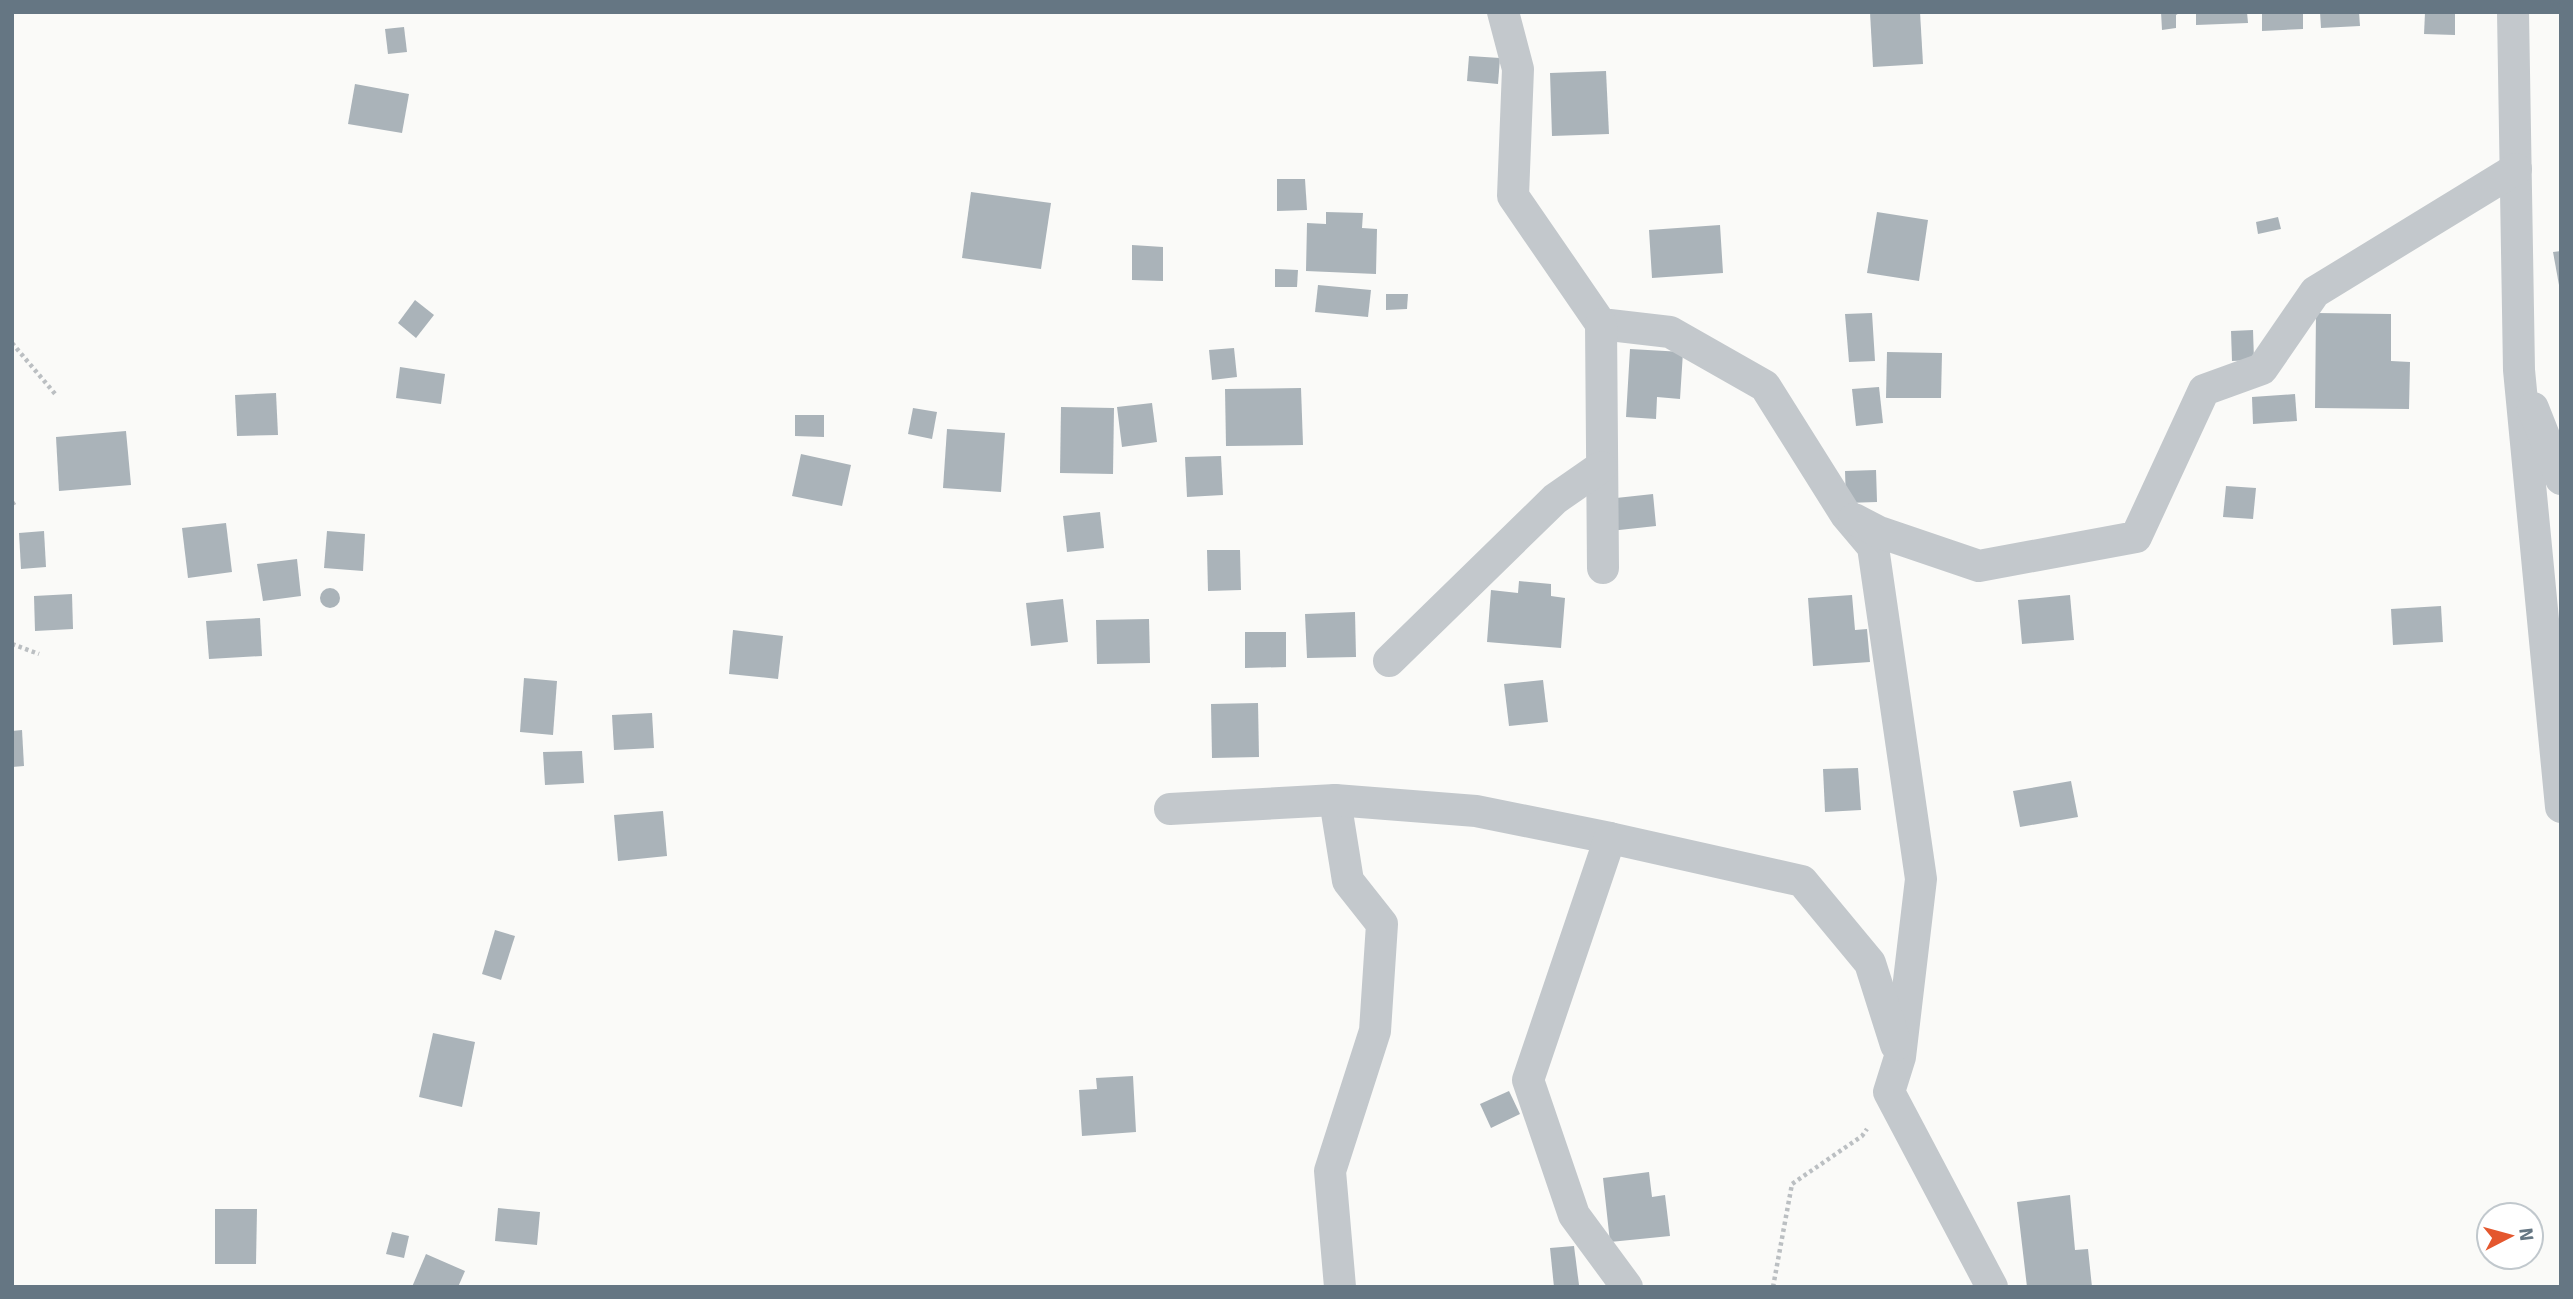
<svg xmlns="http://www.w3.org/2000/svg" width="2573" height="1299" viewBox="0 0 2573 1299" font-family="Signika,sans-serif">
<rect width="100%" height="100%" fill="#fafaf8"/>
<g fill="#aab3b9">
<polygon points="1870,12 1920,12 1923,64 1873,67"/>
<polygon points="2161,12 2181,12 2176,15 2176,28 2162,30"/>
<polygon points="2196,12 2247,12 2248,23 2196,25"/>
<polygon points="2262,12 2303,12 2303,29 2262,31"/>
<polygon points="2320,12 2359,12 2360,26 2321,28"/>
<polygon points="2425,13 2455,13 2455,35 2424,34"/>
<polygon points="404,27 407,52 388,54 385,29"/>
<polygon points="1469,56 1500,58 1498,84 1467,81"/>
<polygon points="1606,71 1609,134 1552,136 1550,73"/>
<polygon points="355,84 409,94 402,133 348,124"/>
<polygon points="1277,179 1305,179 1307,210 1277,211"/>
<polygon points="971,192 1051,203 1041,269 962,258"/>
<polygon points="1326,212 1363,213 1362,228 1377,229 1376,274 1306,271 1307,223 1326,224"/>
<polygon points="1877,212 1928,220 1919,281 1867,273"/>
<polygon points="2278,217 2281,229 2258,234 2256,222"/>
<polygon points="1720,225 1723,273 1652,278 1649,230"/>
<polygon points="1132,245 1163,247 1163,281 1132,280"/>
<polygon points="2561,251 2561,284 2559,285 2553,252"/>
<polygon points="1275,269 1298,270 1297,287 1275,287"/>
<polygon points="1318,285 1371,290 1368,317 1315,312"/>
<polygon points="1386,294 1408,294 1407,309 1386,310"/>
<polygon points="415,300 434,315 416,338 398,323"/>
<polygon points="1872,313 1875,361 1849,362 1845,314"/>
<polygon points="2316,313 2391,314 2391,361 2410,362 2409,409 2315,408"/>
<polygon points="2253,330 2254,360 2232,361 2231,331"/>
<polygon points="1234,348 1237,377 1212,380 1209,350"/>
<polygon points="1630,349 1683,352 1680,399 1657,397 1656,419 1626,417"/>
<polygon points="1887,352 1942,353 1941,398 1886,398"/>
<polygon points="400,367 445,374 441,404 396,398"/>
<polygon points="1879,387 1883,423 1856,426 1852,389"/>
<polygon points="1301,388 1303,445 1226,446 1225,389"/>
<polygon points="276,393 278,435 237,436 235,395"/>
<polygon points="2295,394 2297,421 2253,424 2252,397"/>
<polygon points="1152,403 1157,442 1122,447 1117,407"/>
<polygon points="1061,407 1114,408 1113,474 1060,473"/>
<polygon points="913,408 937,412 932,439 908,434"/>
<polygon points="795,415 824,415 824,437 795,436"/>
<polygon points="947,429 1005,433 1001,492 943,488"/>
<polygon points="126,431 131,485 59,491 56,437"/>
<polygon points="801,454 851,465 842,506 792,496"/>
<polygon points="1221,456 1223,495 1187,497 1185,457"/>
<polygon points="1876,470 1877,502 1846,503 1845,471"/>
<polygon points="2226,486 2256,488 2253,519 2223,517"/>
<polygon points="1653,494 1656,526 1610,531 1607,499"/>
<polygon points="1100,512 1104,548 1067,552 1063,516"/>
<polygon points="226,523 232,572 188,578 182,528"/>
<polygon points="44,531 46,567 21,569 19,533"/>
<polygon points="327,531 365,534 363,571 324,568"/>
<polygon points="1207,550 1240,550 1241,590 1208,591"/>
<polygon points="297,559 301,596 263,601 257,564"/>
<polygon points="1519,581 1551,584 1551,596 1565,598 1561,648 1487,642 1491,590 1518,593"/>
<circle cx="330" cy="598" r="10"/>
<polygon points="72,594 73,629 35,631 34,596"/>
<polygon points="1852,595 1855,630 1867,629 1870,662 1813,666 1808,598"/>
<polygon points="2070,595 2074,640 2022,644 2018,600"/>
<polygon points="1063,599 1068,642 1031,646 1026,603"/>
<polygon points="2441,606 2443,642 2393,645 2391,609"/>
<polygon points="1355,612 1356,657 1307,658 1305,614"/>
<polygon points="260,618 262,656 209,659 206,621"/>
<polygon points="1149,619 1150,663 1097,664 1096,620"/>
<polygon points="733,630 783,636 778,679 729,674"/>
<polygon points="1245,632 1286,632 1286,667 1245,668"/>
<polygon points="524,678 557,681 553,735 520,732"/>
<polygon points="1543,680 1548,722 1509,726 1504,684"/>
<polygon points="1258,703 1259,757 1212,758 1211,704"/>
<polygon points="652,713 654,748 614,750 612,715"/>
<polygon points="22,730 24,766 12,767 12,731"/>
<polygon points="582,751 584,783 545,785 543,752"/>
<polygon points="1858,768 1861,810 1825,812 1823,769"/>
<polygon points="2071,781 2078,817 2020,827 2013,791"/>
<polygon points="663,811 667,856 618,861 614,815"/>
<polygon points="495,930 515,936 501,980 482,974"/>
<polygon points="433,1033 475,1042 462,1107 419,1097"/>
<polygon points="1133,1076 1136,1132 1082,1136 1079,1090 1097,1089 1096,1078"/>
<polygon points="1509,1091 1520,1114 1491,1128 1480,1104"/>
<polygon points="1649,1172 1652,1197 1665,1195 1670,1236 1610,1242 1603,1178"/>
<polygon points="2070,1195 2075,1250 2088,1249 2092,1287 2027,1287 2017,1202"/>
<polygon points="498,1208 540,1212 537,1245 495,1241"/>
<polygon points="215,1209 257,1209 256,1264 215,1264"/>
<polygon points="392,1232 409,1236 404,1258 386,1254"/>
<polygon points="1574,1246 1579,1285 1554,1287 1550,1248"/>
<polygon points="426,1254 465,1271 458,1287 412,1287"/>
</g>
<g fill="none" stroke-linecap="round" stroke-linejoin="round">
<g stroke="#bbbfc2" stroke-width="4.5" stroke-dasharray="3.5 3.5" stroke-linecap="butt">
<polyline points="12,343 56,395"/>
<polyline points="12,504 15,502"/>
<polyline points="12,644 39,654"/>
<polyline points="1773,1287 1792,1184 1862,1136 1867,1129"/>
</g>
<g stroke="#c3c8cc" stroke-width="32">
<polyline points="1503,12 1518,69 1513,196 1601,324 1670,332 1765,386 1846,515 1873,547 1921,879 1900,1057 1889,1092 1992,1287"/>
<polyline points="2513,12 2519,370 2561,807"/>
<polyline points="1601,324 1603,568"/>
<polyline points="2533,408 2561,479"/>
<polyline points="1854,519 1879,532 1979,566 2136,537 2204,390 2262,369 2315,292 2516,169"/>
<polyline points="1389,661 1555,499 1601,467"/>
<polyline points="1335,800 1348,881 1382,924 1375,1031 1330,1171 1340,1287"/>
<polyline points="1170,809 1335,800 1476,811 1610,838"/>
<polyline points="1627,1287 1574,1215 1528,1080 1610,838 1802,881 1870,963 1896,1045"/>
</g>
</g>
<rect width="2573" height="1299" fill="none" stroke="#657683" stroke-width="28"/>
<g transform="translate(2510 1236) rotate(84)"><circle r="33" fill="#ffffff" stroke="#c1c8cd" stroke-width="2"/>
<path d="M0-5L12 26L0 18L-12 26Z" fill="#e4572e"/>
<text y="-10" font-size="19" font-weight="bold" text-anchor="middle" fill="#657683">N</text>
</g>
</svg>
